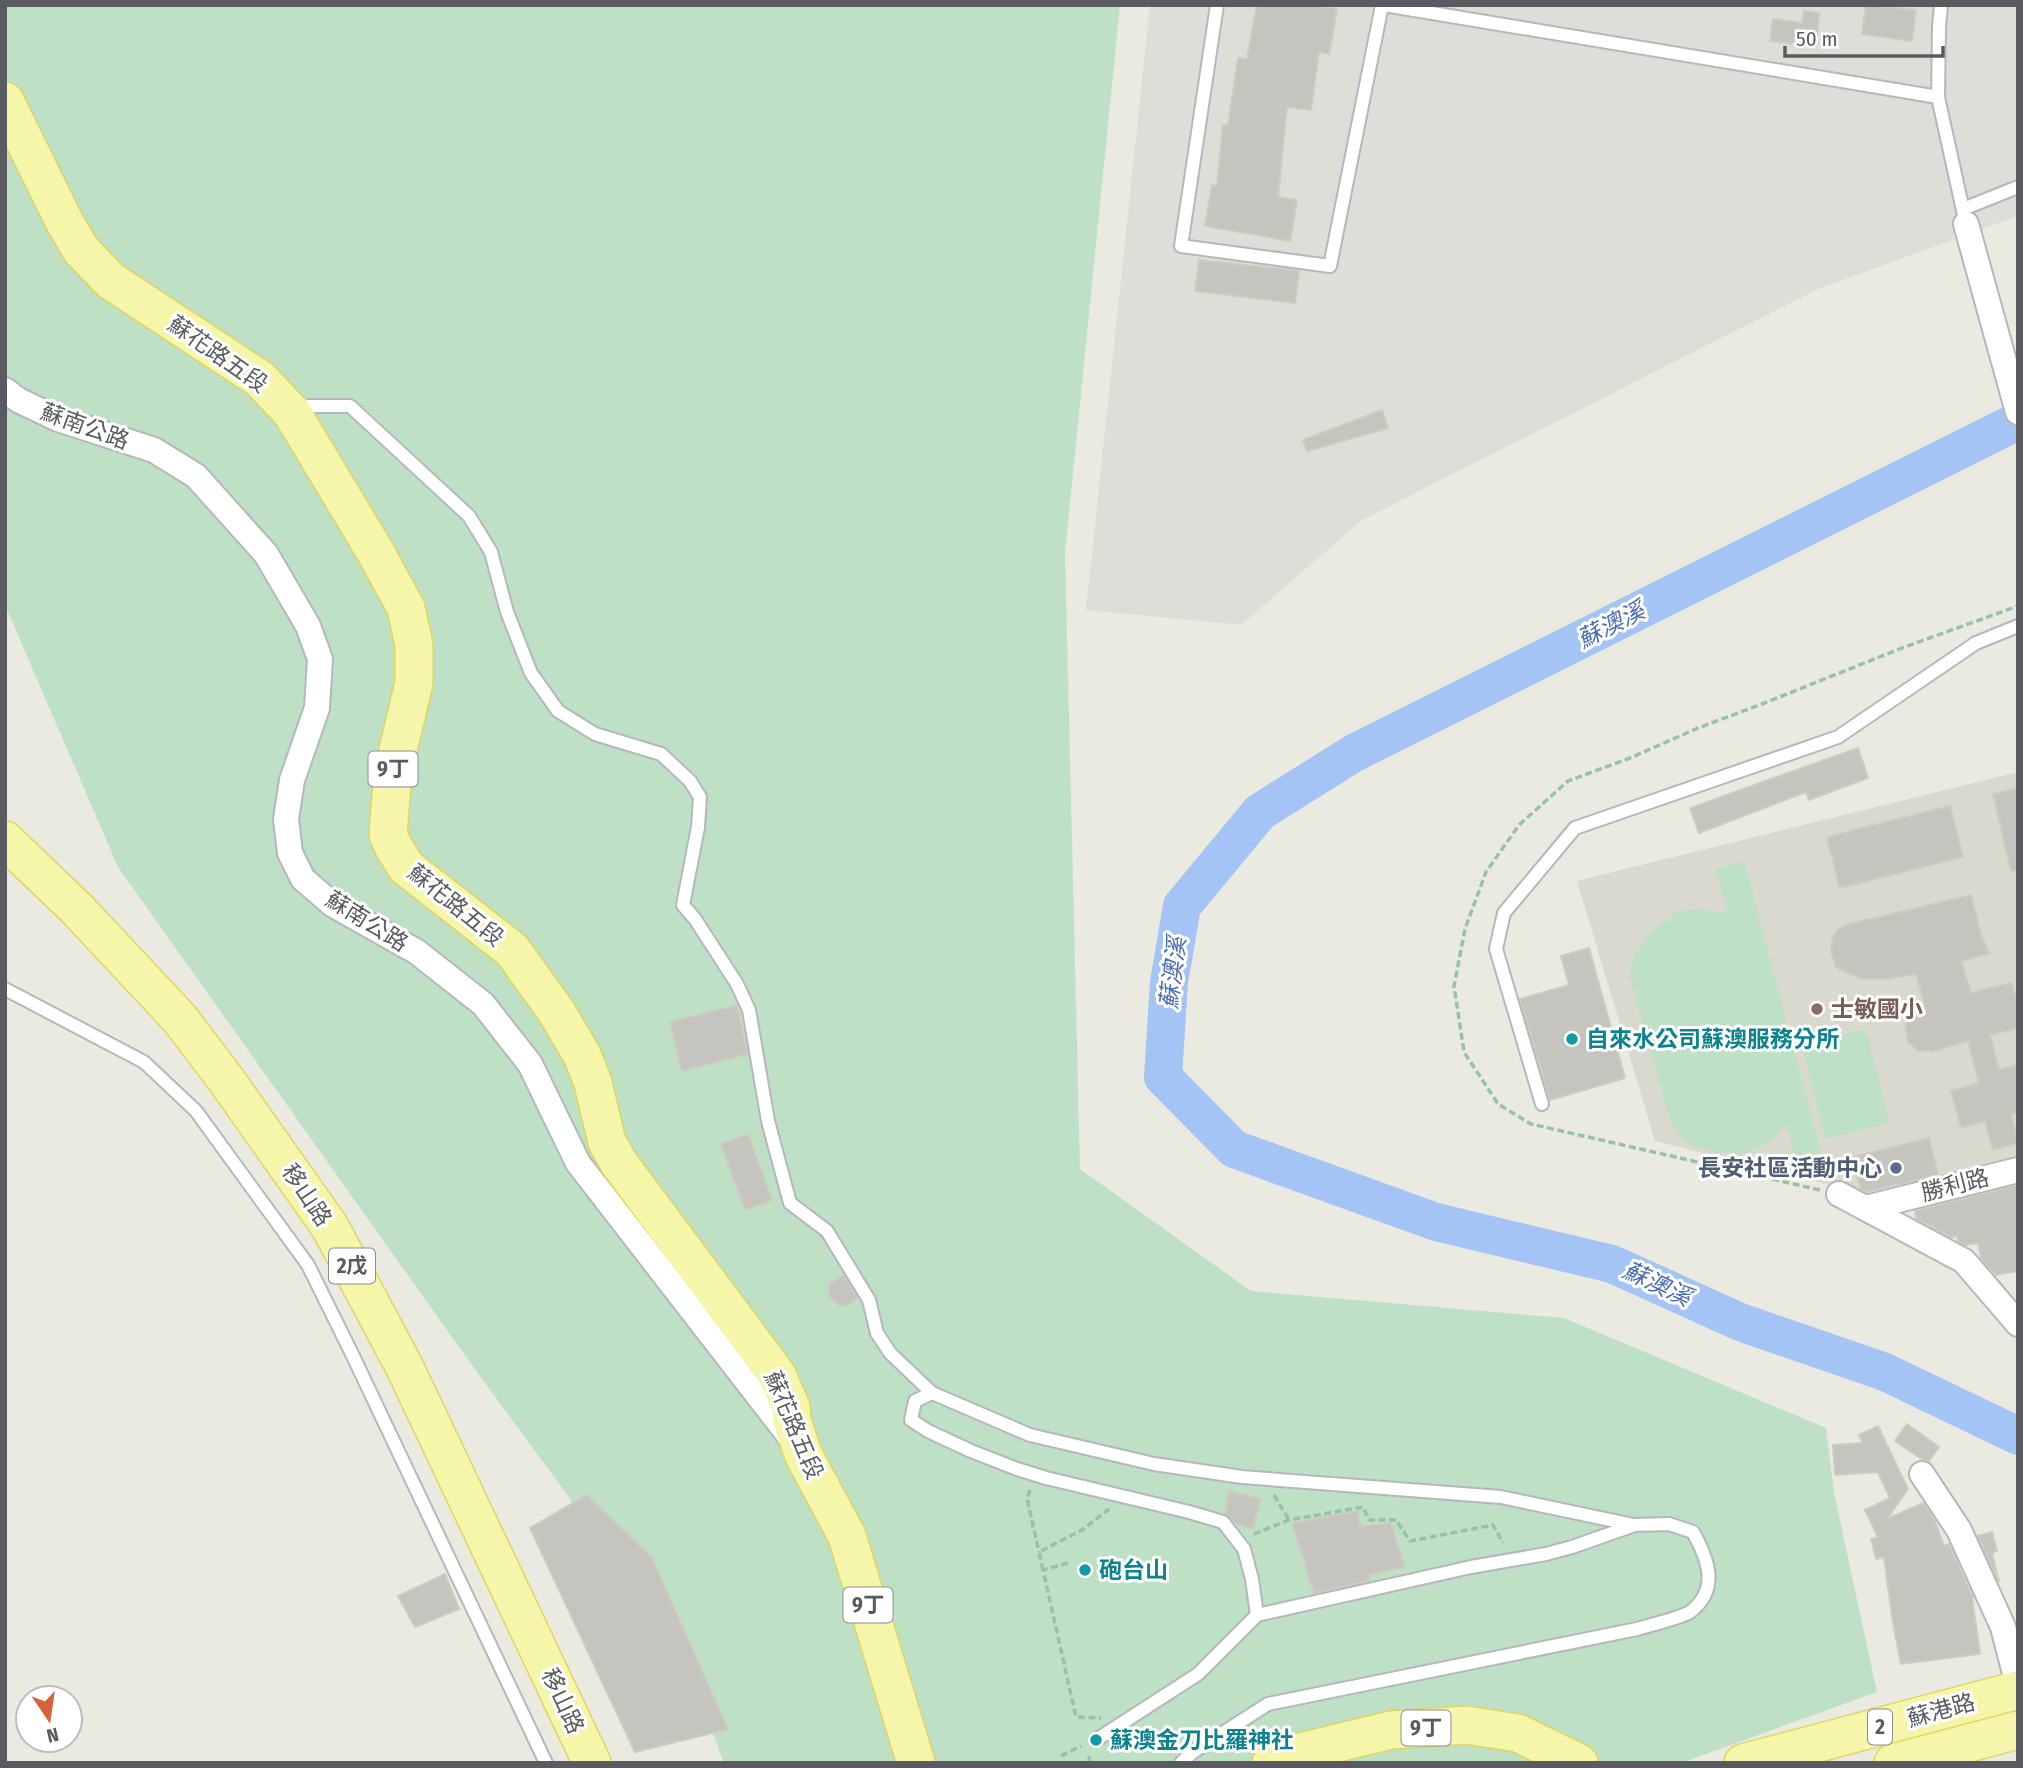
<svg xmlns="http://www.w3.org/2000/svg" width="2023" height="1768" viewBox="0 0 2023 1768" font-family="'Fira Sans Condensed','Noto Sans TC',sans-serif">
<rect width="100%" height="100%" fill="#eaeae0"/>
<polygon fill="#deddd8" points="1150,5 2018,5 2018,216 1818,289 1362,520 1241,625 1086,610"/>
<polygon fill="#dad9ce" points="2018,772 2018,1158 1939,1178 1928,1138 1853,1157 1862,1193 1655,1141 1577,881"/>
<g fill="#bee0c4">
<polygon points="5,5 1120,5 1065,553 1080,1169 1251,1291 1564,1318 1826,1428 1834,1493 1877,1692 1681,1763 724,1763 682,1651 466,1357 118,867 5,605"/>
<path d="M1744 861 1825 1168 1800 1174 1786 1125C1763 1151 1743 1160 1708 1150 1701 1147 1689 1145 1683 1139 1678 1135 1674 1127 1670 1121L1629 973C1637 950 1645 934 1666 921 1670 918 1675 913 1679 912 1695 906 1713 911 1728 913L1715 869Z"/>
<polygon points="1866,1029 1889,1123 1825,1139 1802,1045"/>
</g>
<g fill="none" stroke-linecap="round" stroke-linejoin="round">
<polyline stroke="#a5c4f6" stroke-width="38" points="2018,421 1354,753 1260,812 1182,906 1169,982 1163,1077 1234,1149 1436,1222 1612,1264 1740,1322 1885,1372 2018,1436"/>
</g>
<g fill="#c6c4be" stroke="#ceccbf" stroke-width="2">
<polygon points="1257,5 1313,5 1337,9 1329,54 1319,52 1311,110 1287,107 1278,197 1297,200 1290,241 1205,226 1212,185 1217,186 1223,125 1228,125 1238,58 1247,59"/>
<polygon points="1866,5 1916,10 1912,41 1862,34"/>
<polygon points="1804,11 1819,13 1816,46 1770,41 1773,19 1802,23"/>
<polygon points="1199,260 1299,271 1295,303 1195,291"/>
<polygon points="1382,410 1388,428 1307,451 1303,440"/>
<polygon points="1858,748 1868,778 1809,800 1806,792 1699,833 1690,808"/>
<polygon points="2018,788 2018,870 2011,871 1993,794"/>
<polygon points="1950,806 1963,857 1840,888 1827,837"/>
<polygon points="1971,895 1981,935 1989,953 1961,961 1971,993 2011,983 2018,1003 2018,1028 1990,1035 1999,1070 2018,1065 2018,1112 2011,1114 2018,1143 1993,1150 1985,1121 1961,1128 1951,1091 1979,1083 1968,1041 1933,1051 1919,1051 1908,1042 1905,1024 1912,1012 1925,1006 1916,974 1888,979 1861,979 1836,967 1831,952 1832,940 1837,931 1846,925"/>
<polygon points="1589,948 1625,1078 1550,1100 1520,999 1569,985 1561,956"/>
<polygon points="737,1005 748,1054 682,1071 670,1022"/>
<polygon points="748,1134 772,1200 745,1210 721,1144"/>
<polygon points="1929,1138 1938,1175 1867,1192 1861,1189 1853,1157"/>
<polygon points="2018,1185 2018,1271 1996,1275 1981,1258 1978,1243 1966,1245 1958,1241 1957,1236 1951,1237 1916,1218 1915,1211"/>
<polygon points="844,1275 857,1297 849,1305 840,1306 829,1297 829,1284"/>
<polygon points="1907,1424 1939,1447 1929,1461 1922,1459 1895,1441"/>
<polygon points="1878,1426 1908,1489 1887,1519 1923,1503 1935,1521 1944,1546 1949,1544 1973,1598 1972,1598 1980,1654 1901,1664 1893,1623 1884,1557 1876,1559 1871,1539 1878,1537 1865,1510 1890,1498 1878,1472 1835,1475 1833,1445 1863,1443 1859,1435"/>
<polygon points="1229,1491 1260,1499 1253,1529 1235,1523 1225,1514"/>
<polygon points="587,1495 652,1558 728,1729 635,1752 530,1528"/>
<polygon points="1358,1511 1360,1527 1391,1523 1404,1567 1369,1575 1369,1581 1314,1593 1292,1523"/>
<polygon points="1992,1532 1997,1551 1992,1553 1999,1582 1978,1536"/>
<polygon points="445,1574 459,1609 415,1627 398,1596"/>
</g>
<g fill="none" stroke-linecap="round" stroke-linejoin="round">
<defs>
<g id="lane">
<polyline points="1217,5 1181,246 1330,266 1382,5"/>
<polyline points="1384,5 1938,97"/>
<polyline points="1941,5 1939,27 1938,97 1966,224"/>
<polyline points="1963,209 2018,187"/>
<path d="M296 412 309 406H350L469 516 491 552 507 612 531 673 558 711 595 734 661 754 690 781 700 797 698 827 683 905 695 919 737 984 749 1010 768 1121 790 1203 827 1231 869 1300 877 1333 890 1353 932 1393 1030 1435 1154 1464 1242 1477 1501 1497 1634 1525 1669 1524 1693 1532C1708 1559 1720 1589 1690 1612 1681 1618 1649 1625 1637 1629L1268 1704 1193 1752 1181 1763"/>
<polyline points="5,989 144,1062 196,1111 308,1265 353,1356 546,1763"/>
<polyline points="1542,1104 1496,949 1504,913 1575,828 1838,737 1976,643 2018,626"/>
<polyline points="932,1393 915,1401 911,1420 928,1431 971,1451 1017,1469 1046,1478 1189,1512 1223,1522 1244,1549 1252,1579 1257,1615"/>
<polyline points="1096,1740 1198,1674 1257,1615 1471,1567 1546,1554 1572,1547 1632,1526"/>
</g>
<g id="street">
<polyline points="1966,224 2018,412"/>
<polyline points="5,390 18,400 58,419 154,450 196,476 266,554 308,626 320,659 317,708 292,780 286,819 290,853 303,879 332,904 417,952 483,1004 530,1064 578,1163 794,1442"/>
<polyline points="1839,1194 1964,1261 2018,1324"/>
<polyline points="1866,1208 2018,1170"/>
<polyline points="1922,1474 1959,1530 2003,1627 2018,1685"/>
</g>
<g id="primary">
<polyline points="5,101 64,221 81,250 111,281 260,379 292,413 376,553 406,608 414,645 414,683 393,771 388,834 393,846 406,867 512,950 556,1011 582,1055 593,1083 607,1142 619,1163 777,1375 791,1407 792,1420 803,1454 847,1536 916,1763"/>
<polyline points="5,840 77,909 180,1019 227,1081 330,1227 405,1368 592,1763"/>
<polyline points="1271,1763 1288,1755 1391,1730 1466,1725 1518,1733 1579,1763"/>
<polyline points="1743,1763 2018,1690"/>
<polyline points="1893,1763 2018,1730"/>
</g>
</defs>
<use href="#lane" stroke="#b6b7bc" stroke-width="16"/>
<use href="#street" stroke="#b6b7bc" stroke-width="28"/>
<use href="#primary" stroke="#e2d461" stroke-width="40"/>
<g stroke="#99c0ab" stroke-width="3.5" stroke-dasharray="7 3.5" stroke-linecap="butt">
<polyline points="1820,1190 1531,1124 1498,1104 1464,1052 1454,986 1465,929 1486,872 1519,825 1568,781 1630,758 1698,728 1762,704 1902,648 2018,606"/>
<polyline points="1030,1490 1027,1499 1039,1552"/>
<polyline points="1274,1495 1289,1520"/>
<polyline points="1254,1534 1289,1520 1363,1507 1369,1520 1396,1520 1410,1541 1493,1525 1503,1543"/>
<polyline points="1068,1563 1043,1570 1076,1717 1101,1718"/>
<polyline points="1043,1570 1039,1552 1082,1530 1109,1509"/>
<polyline points="1061,1756 1081,1746"/>
<polyline points="1088,1763 1091,1753"/>
</g>
<use href="#lane" stroke="#fff" stroke-width="12"/>
<use href="#street" stroke="#fff" stroke-width="24"/>
<use href="#primary" stroke="#f5f6a9" stroke-width="37"/>
</g>
<circle fill="#8d6e63" stroke="#fff" stroke-width="2.5" cx="1817" cy="1009" r="7"/>
<g fill="#0f9aa8" stroke="#fff" stroke-width="2.5">
<circle cx="1572" cy="1039" r="7"/>
<circle cx="1085" cy="1570" r="7"/>
<circle cx="1096" cy="1740" r="7"/>
</g>
<circle fill="#5c6f8a" stroke="#fff" stroke-width="2.5" cx="1896" cy="1168" r="7"/>
<g text-anchor="middle" stroke-width="6" stroke-linejoin="round" paint-order="stroke">
<g fill="#fff" stroke="#8b8c90" stroke-width="2">
<rect x="368.5" y="751.5" width="49" height="35" rx="5"/>
<rect x="329" y="1248.5" width="46" height="35" rx="5"/>
<rect x="843.5" y="1587.5" width="49" height="35" rx="5"/>
<rect x="1868" y="1709.5" width="24" height="35" rx="5"/>
<rect x="1401.5" y="1710.5" width="49" height="35" rx="5"/>
</g>
<g font-size="21" font-weight="bold" fill="#595b60">
<text x="393" y="776">9丁</text>
<text x="352" y="1273">2戊</text>
<text x="868" y="1612">9丁</text>
<text x="1880" y="1734">2</text>
<text x="1426" y="1735">9丁</text>
</g>
<g font-size="23" fill="#595b60" stroke="#fff">
<text transform="translate(218 354) rotate(35)" y="8">蘇花路五段</text>
<text transform="translate(85 426) rotate(20)" y="8">蘇南公路</text>
<text transform="translate(456 905) rotate(39)" y="8">蘇花路五段</text>
<text transform="translate(367 921) rotate(32)" y="8">蘇南公路</text>
<text transform="translate(1955 1185) rotate(-14)" y="8">勝利路</text>
<text transform="translate(307 1195) rotate(56)" y="8">移山路</text>
<text transform="translate(794 1425) rotate(67)" y="8">蘇花路五段</text>
<text transform="translate(563 1701) rotate(65)" y="8">移山路</text>
<text transform="translate(1941 1710) rotate(-15)" y="8">蘇港路</text>
</g>
<g font-size="23" font-weight="bold" fill="#785e54" stroke="#fff" text-anchor="start">
<text x="1831" y="1017">士敏國小</text>
</g>
<g font-size="23" font-weight="bold" fill="#0d838f" stroke="#fff" text-anchor="start">
<text x="1586" y="1047">自來水公司蘇澳服務分所</text>
<text x="1099" y="1578">砲台山</text>
<text x="1110" y="1748">蘇澳金刀比羅神社</text>
</g>
<g font-size="23" font-weight="bold" fill="#4e5e75" stroke="#fff" text-anchor="end">
<text x="1882" y="1176">長安社區活動中心</text>
</g>
<g font-size="24" font-style="italic" fill="#4b6db5" stroke="#fff">
<text transform="translate(1611 625) rotate(-27)" y="8">蘇澳溪</text>
<text transform="translate(1173 973) rotate(-83)" y="8">蘇澳溪</text>
<text transform="translate(1657 1284) rotate(25)" y="8">蘇澳溪</text>
</g>
</g>
<rect width="2023" height="1768" fill="none" stroke="#595b60" stroke-width="14"/>
<g transform="translate(49 1719) rotate(167)"><circle r="33" fill="#ffffff" stroke="#bdbdbf" stroke-width="2"/>
<path d="M0-5L12 26L0 18L-12 26Z" fill="#d7613a"/>
<text y="-10" font-size="19" font-weight="bold" text-anchor="middle" fill="#595b60">N</text>
</g>
<path d="M1785 46v10h158v-10" fill="none" stroke="#595b60" stroke-width="3.5"/>
<text x="1796" y="46" font-size="21" fill="#595b60" stroke="#ffffff" stroke-width="5" paint-order="stroke">50 m</text>
</svg>
